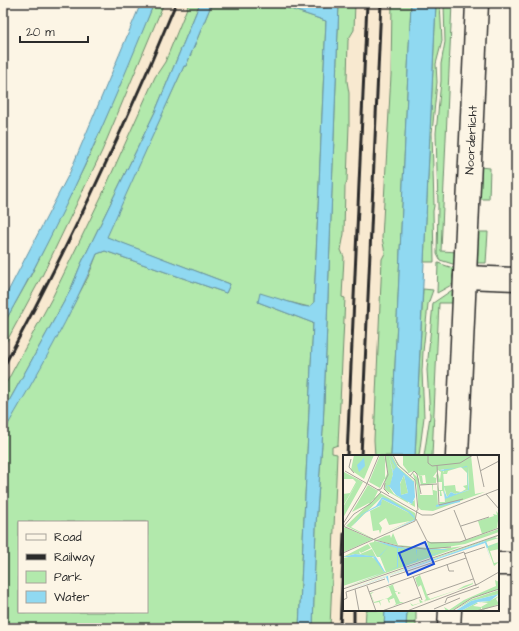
<svg xmlns="http://www.w3.org/2000/svg" width="519" height="631" viewBox="0 0 519 631" font-family="'Architects Daughter',sans-serif">
<rect width="100%" height="100%" fill="#fcf5e5"/>
<filter id="ink" filterUnits="userSpaceOnUse"><feTurbulence type="fractalNoise" baseFrequency=".025" numOctaves="2"/><feDisplacementMap in="SourceGraphic" scale="8" xChannelSelector="R" yChannelSelector="G"/><feConvolveMatrix kernelMatrix="1 2 1 2 8 2 1 2 1" color-interpolation-filters="sRGB"/></filter>
<g filter="url(#ink)">
<g fill="#f8e9d0">
<polygon points="154,3 200,3 27,369 3,412 3,325 25,287"/>
<polygon points="339,3 411,3 391,456 344,456 344,610 385,610 384,628 313,628 323,430"/>
</g>
<g fill="#b2e9ac" stroke="#6e8a6c" fill-rule="evenodd">
<polygon points="154,3 164,3 102,151 42,276 3,348 3,325 30,277 90,155"/>
<polygon points="189,3 200,3 155,112 81,264 70,291 3,412 3,389 52,298 102,195 155,77 165,62"/>
<path d="M212 3H273L326 21 314 303 309 307 285 301 258 302 313 323 299 628H3V433L60 329 88 277 97 254 105 251 226 293 230 284 106 237 184 66H186ZM19 522H147V612H19Z"/>
<polygon points="339,3 355,3 354,30 348,40 347,81 349,93 349,125 347,181 345,186 344,234 341,250 344,257 342,297 345,298 338,445 332,447 332,453 337,454 330,628 313,628 316,525 323,430"/>
<polygon points="392,3 411,3 391,456 375,456 374,440 382,259 385,253 382,238 391,75"/>
<polygon points="436,3 440,3 442,41 436,64 437,82 432,133 434,206 433,211 434,262 424,262"/>
<polygon points="444,3 452,3 441,251 458,252 456,265 440,260 437,254 438,206 436,133 441,81 441,64 445,42"/>
<polygon points="479,167 490,168 489,199 478,199"/>
<polygon points="476,232 488,232 486,263 475,263"/>
<polygon points="438,263 456,269 455,283 437,293"/>
<polygon points="455,288 456,303 439,303 432,456 424,456 430,416 427,370 433,303"/>
<polygon points="423,289 433,290 428,304 423,352 422,371 424,417 419,456 415,456"/>
<polygon points="366,610 385,610 384,628 365,628"/>
<polygon points="407,610 416,610 416,628 406,628"/>
</g>
<g fill="#90d9f1" stroke="#6893a2">
<path d="M141 3H154C110 113 62 222 3 325V301L70 172Z"/>
<path d="M200 3H212L186 66H184L107 237 230 284 226 293 105 251 97 254C71 316 37 375 3 433V412L70 291 81 264 155 112Z"/>
<polygon points="273,3 306,3 323,8 327,7 327,3 339,3 323,430 316,525 313,628 299,628 313,323 258,302 260,293 302,306 309,307 314,303 326,21"/>
<polygon points="411,3 436,3 415,456 391,456"/>
<polygon points="385,610 407,610 406,628 384,628"/>
</g>
<g fill="none" stroke-linecap="round" stroke-linejoin="round">
<defs>
<g id="minor">
<polyline points="465,277 516,279"/>
<polyline points="457,456 477,3"/>
<polyline points="498,564 516,564"/>
<polyline points="449,628 450,610"/>
</g>
</defs>
<use href="#minor" stroke="#2b2b2b" stroke-width="25"/>
<use href="#minor" stroke="#fcf5e5" stroke-width="22"/>
<g stroke="#2b2b2b" stroke-width="3">
<path d="M3 368C67 249 125 128 176 3"/>
<polyline points="347,456 367,3"/>
<polyline points="361,456 381,3"/>
<polyline points="340,628 344,534"/>
<polyline points="354,628 354,610"/>
</g>
</g>
</g>
<g text-anchor="middle" stroke-width="4" stroke-linejoin="round" paint-order="stroke">
<g font-size="12" fill="#2b2b2b" stroke="#fcf5e5">
<text transform="translate(471 140) rotate(-87)" y="4">Noorderlicht</text>
</g>
</g>
<g transform="translate(343 455)">
<rect width="156" height="156" fill="#fcf5e5"/>
<path d="M11 0H31L21 24 8 15ZM37 0H41L45 17 37 33 26 27ZM42 0H49L55 12 71 26 72 52 42 35ZM46 1 50 16 53 14 48 33 51 37 52 33H55L53 14H55L57 26 59 25 57 16 70 26 72 42 71 46H68L69 49 65 48 64 39 57 41 58 43 51 39 47 33 50 19ZM50 0 57 11 66 18 60 10V0H128L132 39 142 37 90 56 78 55 75 52 74 31 69 17 76 24 77 40H90L89 30 86 29H90V35L94 36 95 50H98L96 47H102V43L126 35 125 12V35L112 39 108 37 104 42 101 31 112 30 113 36 118 37 123 34 120 31 124 30V18L118 12 105 16 104 19H100L101 14 97 15 100 16 102 43 100 36H98L99 41H97V36H95V41L94 29 96 35H99V27H94L93 20 95 18 97 25 98 17 95 15 90 22 93 23V28L78 30 76 21H79L80 28H83L82 20 76 21 71 16 65 18 55 10ZM1 17 20 27 0 63V52L15 26 0 51V39L7 38 13 27 10 24H0ZM61 20 65 38 58 40 57 29ZM25 30 35 36 30 46 9 57ZM37 38 72 58 73 64 38 79 67 66 46 70 43 63 36 68 39 73 37 79 36 75 30 76 27 56 37 51 39 44 68 59 39 42 8 72 31 84 3 71ZM153 56 156 59 154 73 139 79 135 66 151 61 150 59 154 60ZM2 72 21 81 30 84 1 97 0 74ZM156 74V77L122 89 93 94H78L63 92 45 88 34 85 32 86 50 91 76 94H98L120 91 0 133 39 118 0 131V103L11 101 29 102 37 108 41 117H43L37 102H34L26 88 31 87V86L42 81 47 80 48 83 50 78 55 90 86 93 84 87H117ZM156 80 152 83H156L143 87 145 91 156 87V94L147 96 151 108 156 107 151 111 142 86 0 136ZM25 89 28 93 18 98 16 96 17 99 29 94 33 102 12 99 0 102ZM77 120 86 145 85 141 87 144 114 135 121 131 130 128 129 125 130 129 123 132 69 151 67 148 70 150 77 148 76 144 80 147 85 145 81 146 83 144 78 130 75 132 72 123ZM152 125 156 127V134L129 143 108 156H103L101 152 106 155 121 145 153 131ZM53 128 50 130 52 136 58 138 55 139V137H52L57 147H61L50 151 53 149 51 143 46 145 47 147 46 148 44 143 37 146 38 151 36 147 31 148 27 138 31 137 28 139 31 147 45 143 49 140 46 132 42 133ZM156 135V139L128 146 110 156 129 144ZM156 141 153 144 156 149 140 155 138 152 145 148 137 147 130 151 138 152V155L118 156 133 148 146 146Z" fill="#b2e9ac" fill-rule="evenodd"/>
<path d="M46 0 50 16 53 12 50 7 47 0 54 12 71 27 72 42 69 49 53 40 46 31H44L45 35 43 31 47 30 50 19ZM61 20 65 38 58 40 57 28ZM21 3 22 11 16 17 14 10ZM124 11 126 35 102 44V48L100 16 96 15 113 13 100 16 101 35 104 42 108 37 112 39 125 35 124 12 115 13ZM39 42 45 44 67 57 71 61 72 64V65L45 78 72 64 65 57 39 44 38 50 20 59 9 72 19 59 33 51ZM156 81 143 86 145 92 156 88 144 93 148 106 142 88 45 121 46 129 43 122 0 137ZM33 86 71 95 105 94 0 132 41 117 30 102H0L12 99 29 101 33 102 42 117 54 112V93L46 91 38 100 35 102 46 91ZM55 93 73 95 74 101V95H102L88 101 87 97V101L75 105 74 103V106L55 112ZM156 139 147 146 135 147 118 156H112L128 146Z" fill="#90d9f1" fill-rule="evenodd"/>
<path fill="none" stroke="#90d9f1" stroke-width="2" d="M93 51 117 46"/>
<path fill="none" stroke="#a8a49b" stroke-width="1" d="M50 0 55 10 72 25 75 55M85 0V8L89 11 117 8 130 0M134 0 141 32M8 4 6 12 11 18M94 10 96 50 120 44M2 16 79 60H89L156 34M137 16 156 6M67 21 71 16 74 19 78 39M42 28 41 34 46 39M77 30 94 29M34 35 38 34 45 20 42 0M143 39 156 54M111 55 123 85M73 64 84 86 88 88 117 87 156 73M0 69 23 31 36 0M0 71 32 85 55 91 82 94 108 92M118 71 146 62M0 72 11 59 27 49 38 37M0 98 72 66 74 55M121 99 142 92M104 109 106 116H111M70 121 79 145M47 122 121 97 133 131M24 131 33 156M0 134 156 80M12 134 16 156M26 137 123 103M84 140 130 124M0 145 4 143 3 137 42 124M102 148 104 143 136 132M91 154 117 143M39 156 78 142M64 156 135 129 156 117M109 156 129 143 156 134M133 156 156 150"/>
<path fill="#1d4ed8" fill-opacity="0.15" stroke="#1d4ed8" stroke-width="2" d="M82 87 91 109 65 120 56 98Z"/>
<rect width="156" height="156" fill="none" stroke="#2b2b2b" stroke-width="2"/>
</g>
<rect width="519" height="631" fill="none" stroke="#fcf5e5" stroke-width="16"/>
<rect x="8" y="8" width="503" height="615" fill="none" stroke="#2b2b2b" stroke-width="1.5" filter="url(#ink)"/>
<rect x="18" y="521" width="130" height="92" fill="#fcf5e5" stroke="#a8a49b"/>
<rect x="26" y="534" width="20" height="6" fill="#fcf5e5" stroke="#a8a49b"/>
<text x="54" y="541" font-size="12" fill="#2b2b2b">Road</text>
<rect x="26" y="554" width="20" height="6" fill="#2b2b2b" stroke="#a8a49b"/>
<text x="54" y="561" font-size="12" fill="#2b2b2b">Railway</text>
<rect x="26" y="571" width="20" height="12" fill="#b2e9ac" stroke="#a8a49b"/>
<text x="54" y="581" font-size="12" fill="#2b2b2b">Park</text>
<rect x="26" y="591" width="20" height="12" fill="#90d9f1" stroke="#a8a49b"/>
<text x="54" y="601" font-size="12" fill="#2b2b2b">Water</text>
<path d="M20 36v6h68v-6" fill="none" stroke="#2b2b2b" stroke-width="2"/>
<text x="26" y="36" font-size="12" fill="#2b2b2b" stroke="#fcf5e5" stroke-width="3" paint-order="stroke">20 m</text>
</svg>
